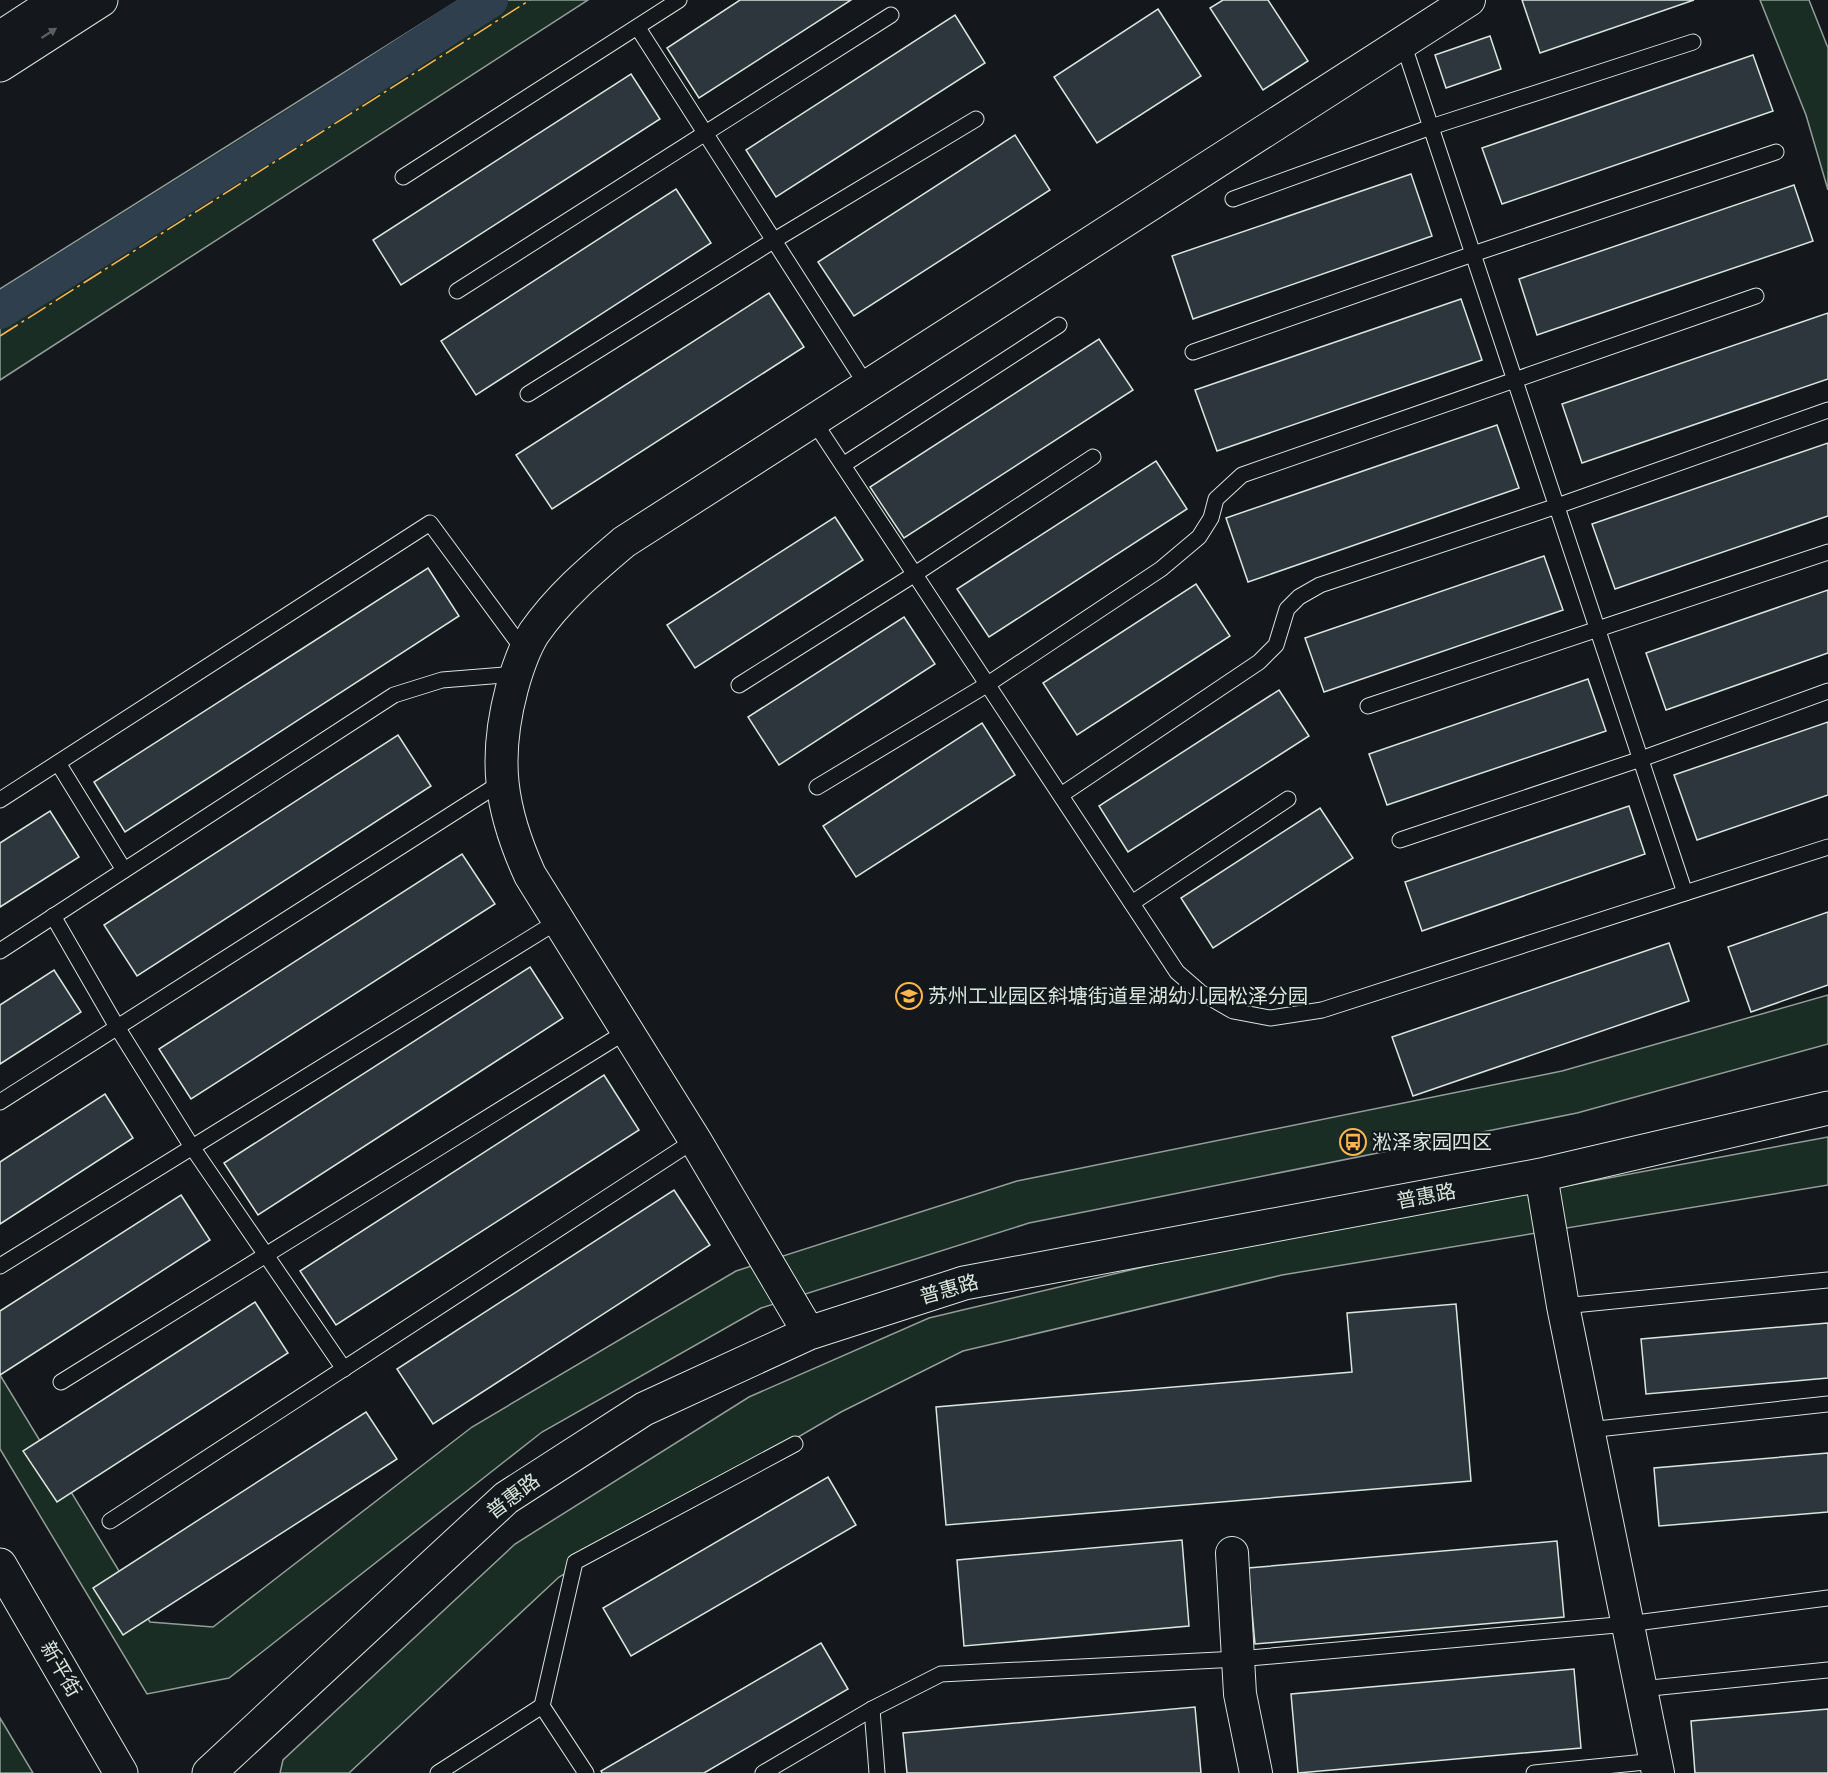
<svg xmlns="http://www.w3.org/2000/svg" width="1828" height="1773" viewBox="0 0 1828 1773" font-family="Karla,'Noto Sans SC',sans-serif">
<rect width="100%" height="100%" fill="#14181c"/>
<g fill="#1a2d24" stroke="#939e99" stroke-width="1.5">
<polygon points="459,0 588,0 0,380 0,289"/>
<polygon points="1760,0 1809,0 1828,48 1828,190 1806,115"/>
<polygon points="1828,995 1828,1044 1577,1113 1029,1223 761,1308 542,1432 229,1678 147,1694 0,1449 0,1375 150,1622 213,1627 472,1427 736,1271 1017,1181 1562,1071"/>
<polygon points="1828,1137 1828,1185 1282,1275 963,1351 841,1412 559,1577 349,1773 280,1773 283,1760 515,1544 749,1397 929,1318 1181,1258"/>
<polygon points="0,1718 33,1773 0,1773"/>
</g>
<g fill="none" stroke-linecap="round" stroke-linejoin="round">
<polyline stroke="#2f3f4d" stroke-width="36" points="0,311 291,129 490,0"/>
</g>
<g fill="#2c363c" stroke="#d8e6dc" stroke-width="1.5">
<polygon points="740,0 851,0 699,98 667,48"/>
<polygon points="1223,0 1268,0 1308,61 1263,90 1210,8"/>
<polygon points="1522,0 1694,0 1540,53"/>
<polygon points="1158,9 1201,76 1097,143 1054,77"/>
<polygon points="955,15 985,63 776,197 746,150"/>
<polygon points="1490,36 1501,69 1446,88 1435,55"/>
<polygon points="1753,55 1773,111 1502,204 1482,148"/>
<polygon points="631,74 660,119 401,285 373,240"/>
<polygon points="1015,135 1050,190 854,316 818,262"/>
<polygon points="1411,174 1432,236 1193,319 1172,256"/>
<polygon points="1794,185 1813,241 1537,335 1519,279"/>
<polygon points="676,189 711,243 476,395 441,341"/>
<polygon points="769,293 804,347 552,509 516,455"/>
<polygon points="1461,299 1482,360 1217,451 1195,390"/>
<polygon points="1828,313 1828,379 1582,463 1562,404"/>
<polygon points="1099,339 1133,390 904,538 870,487"/>
<polygon points="1497,425 1519,488 1248,582 1226,518"/>
<polygon points="1828,443 1828,516 1615,589 1592,524"/>
<polygon points="1156,461 1187,509 989,637 957,589"/>
<polygon points="835,517 863,560 695,668 667,625"/>
<polygon points="1544,556 1563,610 1324,692 1305,638"/>
<polygon points="428,568 459,616 125,832 94,782"/>
<polygon points="1196,584 1230,636 1077,735 1043,683"/>
<polygon points="1828,590 1828,653 1666,710 1646,653"/>
<polygon points="904,617 935,664 779,765 748,717"/>
<polygon points="1588,679 1606,731 1387,805 1369,754"/>
<polygon points="1279,690 1309,736 1128,852 1099,806"/>
<polygon points="1828,722 1828,795 1697,840 1674,775"/>
<polygon points="982,723 1015,775 856,877 823,826"/>
<polygon points="398,735 431,786 137,976 104,925"/>
<polygon points="1629,806 1645,854 1422,931 1405,882"/>
<polygon points="1320,808 1353,858 1213,948 1181,898"/>
<polygon points="50,811 79,857 0,907 0,843"/>
<polygon points="462,854 495,904 191,1099 159,1049"/>
<polygon points="1828,912 1828,985 1751,1012 1728,947"/>
<polygon points="1669,943 1689,1001 1413,1096 1392,1037"/>
<polygon points="530,967 563,1018 258,1215 224,1163"/>
<polygon points="54,970 81,1012 0,1064 0,1005"/>
<polygon points="604,1075 639,1130 336,1325 300,1271"/>
<polygon points="105,1094 133,1138 0,1224 0,1162"/>
<polygon points="674,1190 710,1245 433,1424 397,1369"/>
<polygon points="181,1195 210,1240 0,1375 0,1311"/>
<polygon points="255,1302 288,1353 57,1502 23,1451"/>
<polygon points="1456,1304 1471,1481 946,1525 936,1407 1352,1372 1347,1313"/>
<polygon points="1828,1323 1828,1378 1646,1394 1641,1339"/>
<polygon points="366,1412 397,1459 123,1635 93,1588"/>
<polygon points="1828,1453 1828,1512 1659,1526 1654,1468"/>
<polygon points="828,1477 856,1525 631,1656 603,1608"/>
<polygon points="1182,1540 1189,1626 964,1646 957,1560"/>
<polygon points="1557,1541 1564,1617 1255,1644 1248,1568"/>
<polygon points="821,1643 848,1689 704,1773 602,1773 601,1771"/>
<polygon points="1574,1669 1581,1748 1298,1773 1291,1694"/>
<polygon points="1195,1707 1201,1773 907,1773 903,1733"/>
<polygon points="1828,1709 1828,1773 1695,1773 1691,1721"/>
</g>
<g fill="none" stroke-linecap="round" stroke-linejoin="round">
<defs>
<g id="lane">
<polyline points="638,28 867,386"/>
<polyline points="1403,43 1685,893"/>
<polyline points="403,177 679,0"/>
<polyline points="1233,199 1431,127 1693,42"/>
<polyline points="457,291 891,15"/>
<polyline points="1193,352 1473,254 1776,152"/>
<polyline points="528,394 773,241 976,119"/>
<polyline points="813,420 1177,972 1200,992 1233,1011 1270,1018 1322,1010 1828,847"/>
<polyline points="843,465 1059,325"/>
<polyline points="739,685 915,574 1093,457"/>
<polyline points="1368,706 1828,552"/>
<polyline points="58,763 124,870"/>
<polyline points="817,787 988,684 1161,569 1199,537 1211,518 1216,499 1242,475 1756,296"/>
<polyline points="1061,795 1259,662 1276,645 1287,609 1299,597 1320,585 1557,506 1828,410"/>
<polyline points="0,800 430,523 525,652"/>
<polyline points="1400,840 1641,759 1828,691"/>
<polyline points="1132,903 1288,799"/>
<polyline points="53,916 117,1027 192,1147 344,1369"/>
<polyline points="0,951 394,695 442,680 516,674"/>
<polyline points="0,1102 502,782"/>
<polyline points="0,1266 558,921"/>
<polyline points="1563,1306 1828,1280"/>
<polyline points="61,1382 627,1031"/>
<polyline points="1588,1430 1828,1404"/>
<polyline points="110,1521 695,1140"/>
<polyline points="1641,1689 1828,1670"/>
<polyline points="872,1709 877,1773"/>
<polyline points="438,1773 542,1706"/>
<polyline points="586,1773 542,1706 575,1562 795,1444"/>
<polyline points="763,1773 872,1709 941,1674 1238,1659 1628,1624 1828,1598"/>
<polyline points="1534,1773 1656,1761"/>
</g>
<g id="street">
<polyline points="1541,1175 1563,1306 1658,1773"/>
<path d="M809 1333 695 1140 530 875C500 809 493 759 512 688 517 670 524 649 534 633 559 597 591 570 624 542L1469 0"/>
<polyline points="1232,1553 1240,1694 1256,1773"/>
</g>
<g id="secondary">
<polyline points="0,1565 121,1773"/>
<polyline points="209,1773 506,1498 644,1409 809,1333 964,1283 1541,1175 1828,1108"/>
</g>
<polyline id="primary" points="0,65 101,0"/>
<polyline id="highway" points="0,38 58,0"/>
</defs>
<use href="#lane" stroke="#d8e6dc" stroke-width="17"/>
<use href="#street" stroke="#d8e6dc" stroke-width="34"/>
<use href="#secondary" stroke="#d8e6dc" stroke-width="35"/>
<use href="#primary" stroke="#d8e6dc" stroke-width="35"/>
<use href="#highway" stroke="#d8e6dc" stroke-width="35"/>
<use href="#lane" stroke="#14181c" stroke-width="15"/>
<use href="#street" stroke="#14181c" stroke-width="32"/>
<use href="#secondary" stroke="#14181c" stroke-width="33"/>
<use href="#primary" stroke="#14181c" stroke-width="33"/>
<use href="#highway" stroke="#14181c" stroke-width="33"/>
<polyline stroke="#ffb74d" stroke-width="1.5" stroke-dasharray="21 4.5 3 4.5" stroke-linecap="butt" points="0,336 530,0"/>
</g>
<defs><path id="oneway-solid" d="M-6-.8H1V-3.2L6.5 0L1 3.2V.8H-6Z" transform="scale(1.5)"/></defs>
<use fill="#59605f" href="#oneway-solid" transform="translate(49 33) rotate(-33)"/>
<defs>
<symbol id="school-ring" viewBox="-11 -11 22 22"><circle r="9.5" fill="#14181c" stroke="#ffb74d" stroke-width="1.5"/><path d="M0-5L7-2L0 1L-7-2ZM-4 1L0 2.5L4 1V4Q0 6-4 4Z" fill="#ffb74d"/></symbol>
<symbol id="bus-ring" viewBox="-11 -11 22 22"><circle r="9.5" fill="#14181c" stroke="#ffb74d" stroke-width="1.5"/><path d="M-5-6H5V4H4V6H2V4H-2V6H-4V4H-5ZM-3.5-4V0h7V-4ZM-3.5 1.2v1.5H-2V1.2ZM2 1.2v1.5H3.5V1.2Z" fill="#ffb74d"/></symbol>
</defs>
<g fill-rule="evenodd">
<use href="#school-ring" x="894" y="981" width="30" height="30"/>
<use href="#bus-ring" x="1338" y="1127" width="30" height="30"/>
</g>
<g text-anchor="middle" stroke-width="4.5" stroke-linejoin="round" paint-order="stroke">
<g font-size="20" fill="#d8e6dc" stroke="#14181c" text-anchor="start">
<text x="928" y="1003">苏州工业园区斜塘街道星湖幼儿园松泽分园</text>
<text x="1372" y="1149">淞泽家园四区</text>
</g>
<g font-size="20" fill="#d8e6dc" stroke="#14181c">
<text transform="translate(1426 1196) rotate(-11)" y="7">普惠路</text>
<text transform="translate(949 1289) rotate(-16)" y="7">普惠路</text>
<text transform="translate(513 1496) rotate(-37)" y="7">普惠路</text>
<text transform="translate(61 1669) rotate(60)" y="7">新平街</text>
</g>
</g>
</svg>
